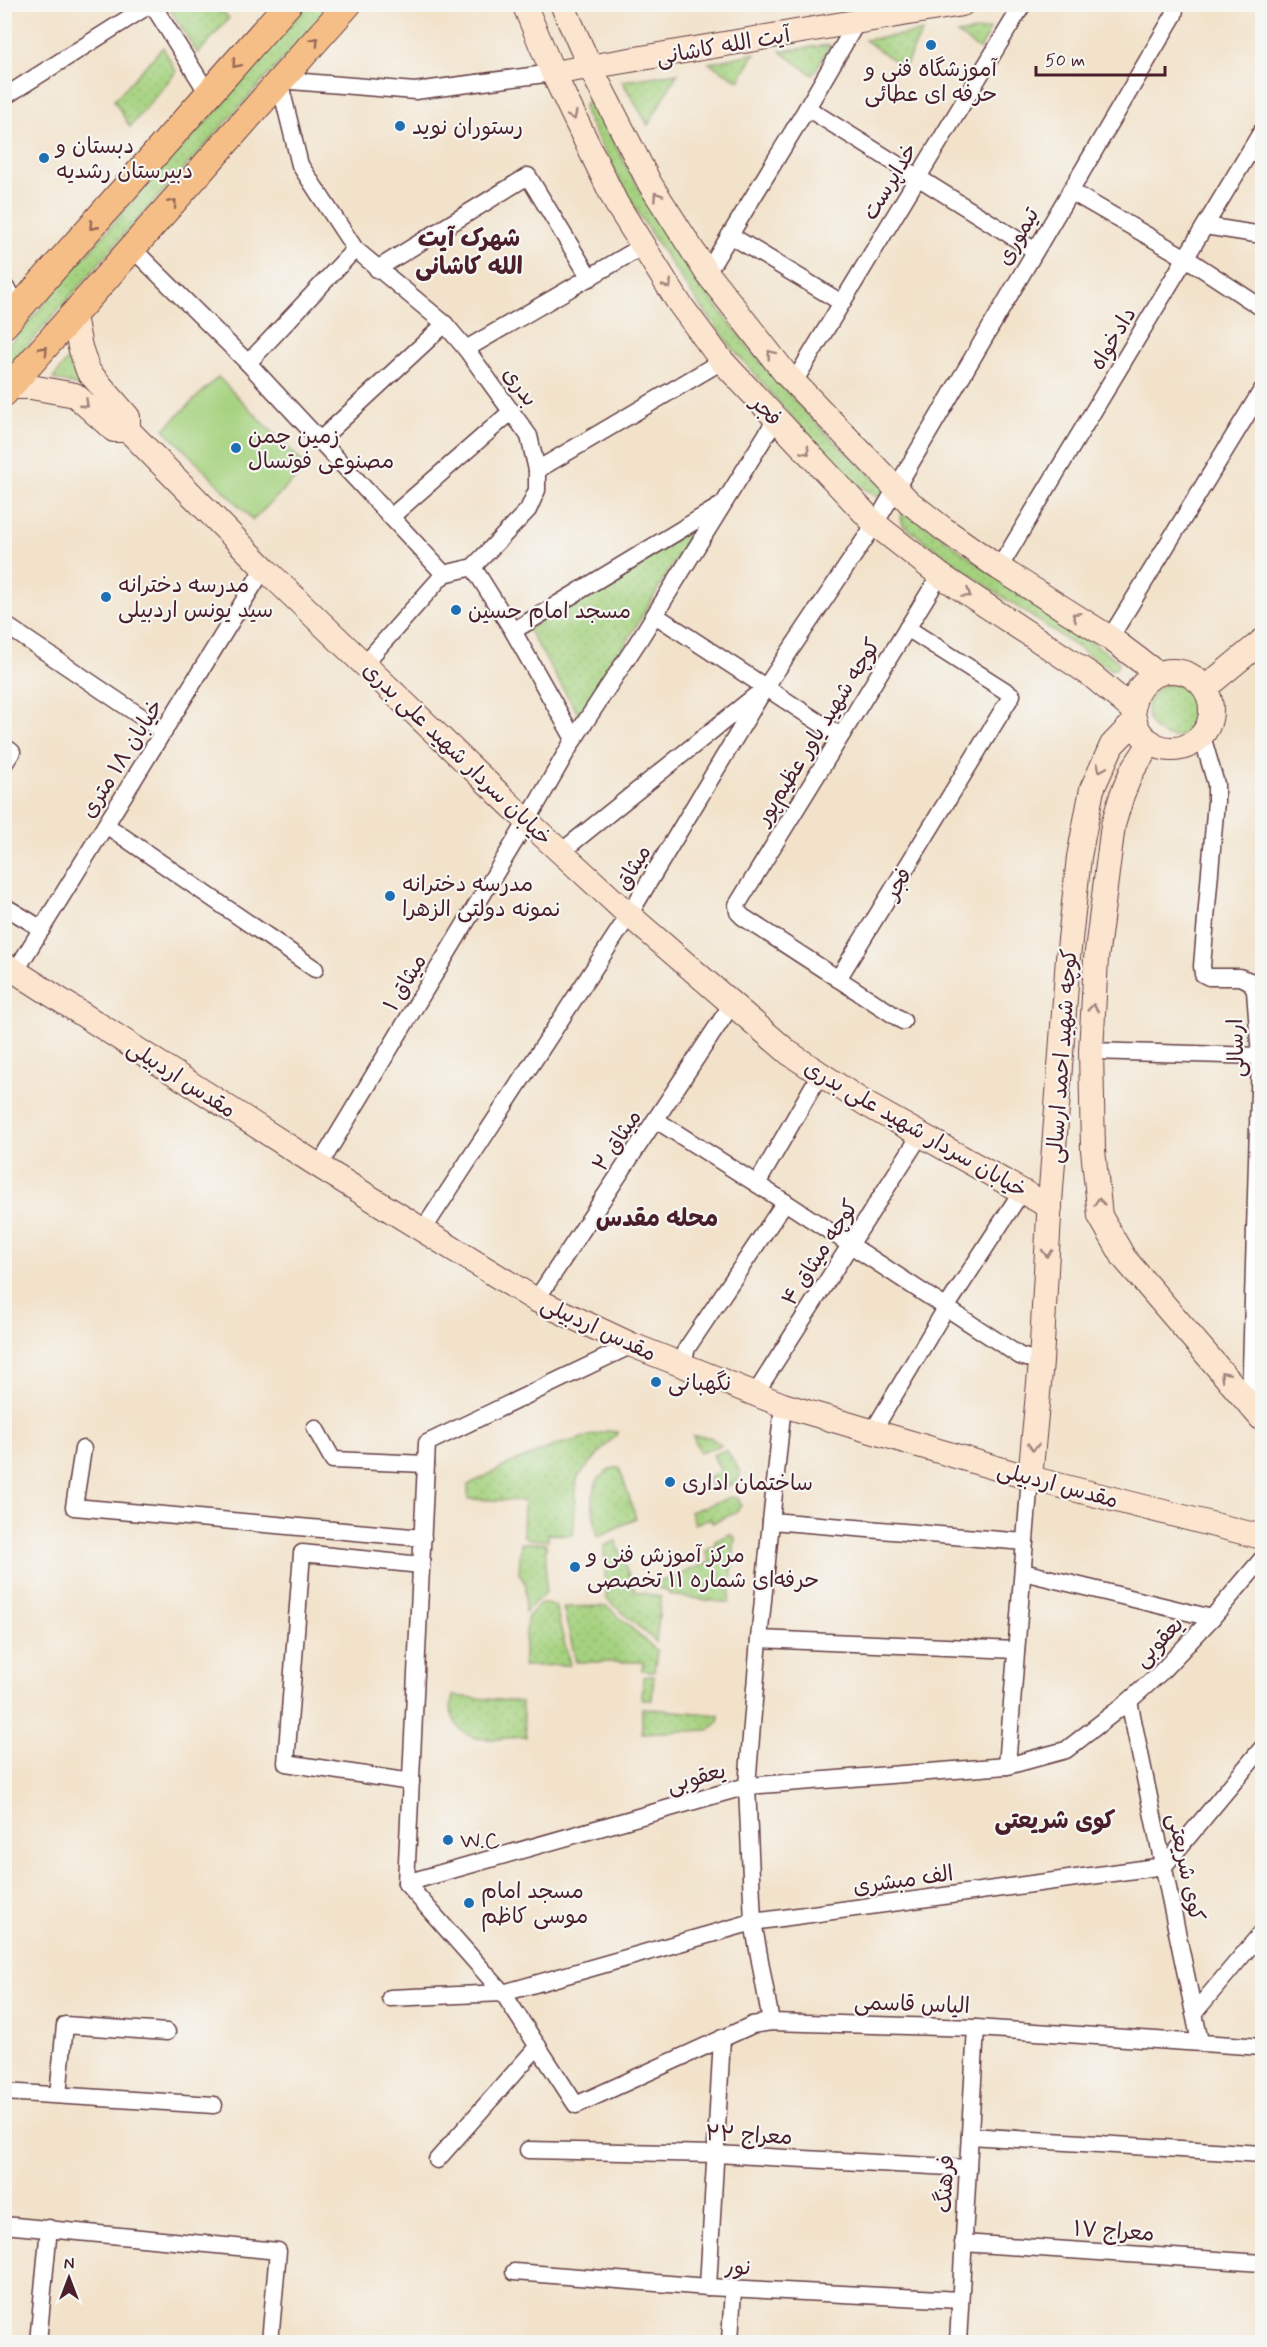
<svg xmlns="http://www.w3.org/2000/svg" width="1267" height="2347" viewBox="0 0 1267 2347" font-family="Mynerve,'Playpen Sans Arabic',sans-serif">
<defs>
<pattern id="grass-dots" width="8" height="8" patternUnits="userSpaceOnUse" patternTransform="scale(1.5)"><rect width="8" height="8" fill="#a5d27f"/><path d="M2 2h.1M6 6h.1" fill="none" stroke="#90b46e" stroke-width="1.8" stroke-linecap="round"/></pattern>
</defs>
<rect width="100%" height="100%" fill="#f6f6f2"/>
<filter id="ink" filterUnits="userSpaceOnUse"><feTurbulence type="fractalNoise" baseFrequency=".0167" numOctaves="2"/><feDisplacementMap in="SourceGraphic" scale="12" xChannelSelector="R" yChannelSelector="G"/><feConvolveMatrix kernelMatrix="1 2 1 2 8 2 1 2 1" color-interpolation-filters="sRGB"/></filter>
<filter id="wash" filterUnits="userSpaceOnUse"><feTurbulence type="fractalNoise" baseFrequency=".008" numOctaves="4" result="noise"/><feDisplacementMap in="SourceGraphic" scale="24" xChannelSelector="R" yChannelSelector="G"/><feGaussianBlur stdDeviation="1.35" result="paint"/><feColorMatrix in="noise" values="0 0 0 0 0 0 0 0 0 0 0 0 0 0 0 0 0 1.4 0 .05"/><feComposite in="paint" operator="in"/></filter>
<g filter="url(#wash)">
<rect width="100%" height="100%" fill="#f2e2ca"/>
<g fill="url(#grass-dots)" stroke="#787855" stroke-width="1.5">
<polygon points="167,5 205,5 211,9 216,6 229,18 198,54"/>
<polygon points="307,5 332,5 121,238 5,372 5,349 124,211 227,99"/>
<polygon points="990,29 980,50 957,34"/>
<polygon points="922,32 904,68 865,40"/>
<polygon points="830,45 813,75 780,51"/>
<polygon points="163,47 176,72 130,127 114,100"/>
<polygon points="755,53 739,81 709,63"/>
<polygon points="678,73 648,125 622,81"/>
<path d="M588 101 595 106C612 138 628 171 647 202 711 307 789 406 883 486L884 492 878 497C849 482 826 454 804 430 740 362 682 286 634 206 616 176 601 144 585 114L584 105Z"/>
<polygon points="70,356 86,388 53,379"/>
<polygon points="905,510 1001,580 1110,655 1119,662 1117,668 1111,670 998,594 903,525 901,516"/>
<polygon points="695,527 581,719 528,629"/>
<circle cx="1174" cy="710" r="27"/>
<polygon points="607,1431 618,1432 577,1478 573,1535 548,1534 548,1540 528,1539 523,1535 524,1501 468,1499 468,1485 511,1463 557,1445"/>
<polygon points="693,1436 710,1437 721,1445 700,1453"/>
<polygon points="726,1450 740,1471 740,1477 733,1484 713,1491 709,1477 721,1472 713,1455"/>
<path d="M619 1467 636 1518 598 1537C592 1511 584 1474 619 1467Z"/>
<polygon points="731,1497 738,1498 741,1505 735,1513 712,1523 710,1518 695,1524 690,1512"/>
<polygon points="730,1534 735,1538 729,1603 669,1595 669,1591 650,1586 710,1562 705,1550 716,1545 715,1541"/>
<polygon points="616,1541 635,1591 661,1597 656,1642 606,1598 604,1546"/>
<polygon points="521,1543 546,1543 546,1592 525,1612 526,1585 519,1573"/>
<polygon points="540,1604 555,1605 570,1665 523,1666 527,1618"/>
<polygon points="607,1606 657,1651 654,1672 642,1670 643,1662 576,1662 563,1607"/>
<polygon points="654,1676 652,1700 642,1700 643,1677"/>
<path d="M453 1696 521 1702 526 1737C511 1737 492 1741 477 1738 457 1734 447 1714 453 1696Z"/>
<polygon points="642,1708 719,1715 718,1722 709,1730 642,1733"/>
</g>
<polygon fill="#a5d27f" stroke="#787855" stroke-width="1.5" points="218,377 307,467 253,520 164,429"/>
</g>
<g filter="url(#ink)">
<g fill="none" stroke-linecap="round" stroke-linejoin="round">
<defs>
<g id="street">
<polyline points="152,4 209,95"/>
<polyline points="553,73 415,91 279,80 300,165 355,249 445,324 466,349 529,436 537,470 537,490 528,510 473,567 513,631 574,739"/>
<polyline points="4,97 151,4"/>
<polyline points="807,108 1034,250"/>
<polyline points="1070,191 1186,258 1262,308"/>
<polyline points="1205,226 1262,235"/>
<polyline points="730,235 842,303"/>
<polyline points="133,249 248,363 444,574"/>
<polyline points="377,269 528,176 590,278"/>
<polyline points="707,273 807,108 857,22"/>
<polyline points="4,286 22,306"/>
<polyline points="466,349 643,246"/>
<polyline points="248,363 355,249"/>
<polyline points="794,382 1023,4"/>
<polyline points="320,440 445,324"/>
<polyline points="537,470 722,361"/>
<polyline points="392,516 512,411"/>
<polyline points="999,568 1262,131"/>
<polyline points="655,615 840,736"/>
<polyline points="4,624 164,732"/>
<polyline points="513,631 720,506"/>
<polyline points="1110,638 1262,390"/>
<polyline points="364,664 444,574 473,567"/>
<polyline points="1202,736 1216,784 1216,801 1202,966 1203,974 1209,977 1239,977 1250,981 1255,991 1260,1056 1250,1405"/>
<polyline points="4,746 12,752 4,764"/>
<polyline points="106,825 315,969"/>
<polyline points="561,852 755,696"/>
<polyline points="4,906 42,929"/>
<polyline points="15,972 264,568"/>
<polyline points="838,979 1012,695 907,628"/>
<polyline points="903,1021 743,917 738,912 737,905 940,575"/>
<polyline points="1091,1051 1260,1056"/>
<polyline points="656,1120 785,1202 1020,1356 1041,1362"/>
<polyline points="319,1166 527,821 574,739 641,637 776,419"/>
<polyline points="757,1184 820,1074"/>
<polyline points="423,1230 629,915 765,688 875,524 1174,15 1176,4"/>
<polyline points="536,1300 732,1004"/>
<polyline points="632,1345 427,1443 406,1883 503,1993 576,2105 752,2025 771,2022 976,2028 1262,2047"/>
<polyline points="682,1365 687,1348 785,1202"/>
<polyline points="755,1394 921,1134"/>
<polyline points="315,1428 333,1460 426,1464"/>
<polyline points="873,1431 946,1308 1022,1191"/>
<polyline points="83,1449 74,1507 423,1538"/>
<polyline points="771,1521 1025,1542"/>
<polyline points="1023,1572 1212,1618"/>
<polyline points="759,1639 1016,1650"/>
<polyline points="1129,1701 1200,2042"/>
<polyline points="1007,1766 1030,1478"/>
<polyline points="411,1782 286,1763 302,1553 421,1565"/>
<polyline points="406,1883 747,1786 1007,1766 1066,1750 1129,1701 1160,1673 1212,1618 1262,1559"/>
<polyline points="390,1998 503,1993 753,1922 1164,1866 1262,1748"/>
<polyline points="1194,2013 1262,1932"/>
<polyline points="771,2022 753,1922 747,1786 759,1639 783,1405"/>
<polyline points="4,2092 214,2105"/>
<polyline points="58,2095 65,2025 167,2032"/>
<polyline points="970,2136 1262,2154"/>
<polyline points="528,2150 716,2154 968,2168"/>
<polyline points="437,2160 538,2046"/>
<polyline points="4,2225 278,2251 270,2342"/>
<polyline points="963,2243 1262,2263"/>
<polyline points="514,2272 708,2287 960,2300"/>
<polyline points="708,2287 722,2038"/>
<polyline points="38,2342 49,2228"/>
<polyline points="730,2342 733,2288"/>
<polyline points="958,2342 976,2028"/>
</g>
<g id="secondary">
<polyline points="524,4 553,73 616,203 679,303 722,361 875,524 940,575 1091,675 1133,710"/>
<polyline points="562,4 590,67 650,184 707,273 785,373 909,502 945,530 999,568 1110,638 1158,674"/>
<polyline points="553,73 962,4"/>
<polyline points="74,316 80,347 88,371 128,417 128,430 264,568 527,821 629,915 789,1053 866,1104 1050,1207"/>
<polyline points="10,387 31,387 75,395 114,430 128,430"/>
<circle cx="1172" cy="710" r="39"/>
<polyline points="1205,688 1262,641"/>
<polyline points="1151,742 1132,771 1122,795 1113,825 1096,959 1091,1051 1093,1150 1100,1216 1124,1258 1262,1419"/>
<polyline points="4,964 319,1166 536,1300 632,1345 783,1405 1030,1478 1262,1537"/>
<polyline points="1030,1478 1041,1362 1049,1216 1068,958 1079,857 1092,789 1112,745 1135,721"/>
</g>
<g id="primary">
<polyline points="4,325 288,4"/>
<polyline points="4,393 348,4"/>
</g>
</defs>
<use href="#street" stroke="#633c43" stroke-width="19"/>
<use href="#secondary" stroke="#633c43" stroke-width="26"/>
<use href="#primary" stroke="#633c43" stroke-width="29"/>
<use href="#street" stroke="#fff" stroke-width="16"/>
<use href="#secondary" stroke="#fbe5cf" stroke-width="24"/>
<use href="#primary" stroke="#f6be87" stroke-width="27"/>
</g>
<defs><path id="oneway-chevron" d="M-2-3.5L2.5 0L-2 3.5" fill="none" stroke-width="1.6" stroke-linecap="round" stroke-linejoin="round" transform="scale(1.5)"/></defs>
<g stroke="#976754">
<use href="#oneway-chevron" transform="translate(315 41) rotate(-48)"/>
<use href="#oneway-chevron" transform="translate(236 64) rotate(131)"/>
<use href="#oneway-chevron" transform="translate(173 203) rotate(-49)"/>
<use href="#oneway-chevron" transform="translate(93 226) rotate(132)"/>
<use href="#oneway-chevron" transform="translate(44 350) rotate(-48)"/>
</g>
<g stroke="#a2827d">
<use href="#oneway-chevron" transform="translate(573 116) rotate(65)"/>
<use href="#oneway-chevron" transform="translate(657 196) rotate(-123)"/>
<use href="#oneway-chevron" transform="translate(668 285) rotate(57)"/>
<use href="#oneway-chevron" transform="translate(771 354) rotate(-128)"/>
<use href="#oneway-chevron" transform="translate(85 404) rotate(43)"/>
<use href="#oneway-chevron" transform="translate(806 451) rotate(47)"/>
<use href="#oneway-chevron" transform="translate(967 594) rotate(34)"/>
<use href="#oneway-chevron" transform="translate(1076 616) rotate(-148)"/>
<use href="#oneway-chevron" transform="translate(1101 768) rotate(113)"/>
<use href="#oneway-chevron" transform="translate(1093 1008) rotate(-86)"/>
<use href="#oneway-chevron" transform="translate(1099 1202) rotate(-96)"/>
<use href="#oneway-chevron" transform="translate(1047 1253) rotate(93)"/>
<use href="#oneway-chevron" transform="translate(1224 1375) rotate(-131)"/>
<use href="#oneway-chevron" transform="translate(1033 1447) rotate(95)"/>
</g>
</g>
<g fill="#1f6fb2" stroke="#f6f6f2" stroke-width="2">
<circle cx="931" cy="45" r="6"/>
<circle cx="400" cy="126" r="6"/>
<circle cx="44" cy="158" r="6"/>
<circle cx="236" cy="448" r="6"/>
<circle cx="106" cy="597" r="6"/>
<circle cx="456" cy="610" r="6"/>
<circle cx="390" cy="896" r="6"/>
<circle cx="656" cy="1382" r="6"/>
<circle cx="670" cy="1482" r="6"/>
<circle cx="575" cy="1567" r="6"/>
<circle cx="448" cy="1840" r="6"/>
<circle cx="469" cy="1903" r="6"/>
</g>
<g text-anchor="middle" stroke-width="4.5" stroke-linejoin="round" paint-order="stroke">
<g font-size="22" fill="#4a1f2b" stroke="#f6f6f2">
<text transform="translate(723 45) rotate(-10)" y="8">آیت الله کاشانی</text>
<text transform="translate(889 181) rotate(-59)" y="8">خداپرست</text>
<text transform="translate(1017 236) rotate(-60)" y="8">تیموری</text>
<text transform="translate(1112 338) rotate(-59)" y="8">دادخواه</text>
<text transform="translate(521 386) rotate(54)" y="8">بدری</text>
<text transform="translate(767 410) rotate(46)" y="8">فجر</text>
<text transform="translate(817 731) rotate(-58)" y="8">کوچه شهید یاور عظیم‌پور</text>
<text transform="translate(458 753) rotate(44)" y="8">خیابان سردار شهید علی بدری</text>
<text transform="translate(121 758) rotate(-58)" y="8">خیابان ۱۸ متری</text>
<text transform="translate(632 867) rotate(-59)" y="8">میثاق</text>
<text transform="translate(897 883) rotate(-59)" y="8">فجر</text>
<text transform="translate(404 982) rotate(-59)" y="8">میثاق ۱</text>
<text transform="translate(1235 1048) rotate(-92)" y="8">ارسالی</text>
<text transform="translate(1061 1056) rotate(-86)" y="8">کوچه شهید احمد ارسالی</text>
<text transform="translate(182 1078) rotate(33)" y="8">مقدس اردبیلی</text>
<text transform="translate(916 1128) rotate(30)" y="8">خیابان سردار شهید علی بدری</text>
<text transform="translate(616 1140) rotate(-56)" y="8">میثاق ۲</text>
<text transform="translate(819 1252) rotate(-57)" y="8">کوچه میثاق ۴</text>
<text transform="translate(599 1328) rotate(25)" y="8">مقدس اردبیلی</text>
<text transform="translate(1058 1484) rotate(15)" y="8">مقدس اردبیلی</text>
<text transform="translate(1158 1641) rotate(-46)" y="8">یعقوبی</text>
<text transform="translate(696 1777) rotate(-16)" y="8">یعقوبی</text>
<text transform="translate(1187 1867) rotate(78)" y="8">کوی شریعتی</text>
<text transform="translate(903 1879) rotate(-8)" y="8">الف مبشری</text>
<text transform="translate(912 2003) rotate(2)" y="8">الیاس قاسمی</text>
<text transform="translate(749 2134) rotate(3)" y="8">معراج ۲۲</text>
<text transform="translate(944 2184) rotate(-87)" y="8">فرهنگ</text>
<text transform="translate(1114 2230) rotate(4)" y="8">معراج ۱۷</text>
<text transform="translate(738 2266) rotate(3)" y="8">نور</text>
</g>
<g font-size="22" fill="#4a1f2b" stroke="#f6f6f2" text-anchor="start">
<text x="931" y="76" text-anchor="middle">آموزشگاه فنی و<tspan x="931" dy="25">حرفه ای عطائی</tspan></text>
<text x="412" y="134">رستوران نوید</text>
<text x="56" y="153">دبستان و<tspan x="56" dy="25">دبیرستان رشدیه</tspan></text>
<text x="248" y="443">زمین چمن<tspan x="248" dy="25">مصنوعی فوتسال</tspan></text>
<text x="118" y="592">مدرسه دخترانه<tspan x="118" dy="25">سید یونس اردبیلی</tspan></text>
<text x="468" y="618">مسجد امام حسین</text>
<text x="402" y="891">مدرسه دخترانه<tspan x="402" dy="25">نمونه دولتی الزهرا</tspan></text>
<text x="668" y="1390">نگهبانی</text>
<text x="682" y="1490">ساختمان اداری</text>
<text x="587" y="1562">مرکز آموزش فنی و<tspan x="587" dy="25">حرفه‌ای شماره ۱۱ تخصصی</tspan></text>
<text x="460" y="1848">W.C</text>
<text x="481" y="1898">مسجد امام<tspan x="481" dy="25">موسی کاظم</tspan></text>
</g>
<g font-size="24" font-weight="bold" fill="#4a1f2b" stroke="#f6f6f2">
<text x="469" y="246">شهرک آیت<tspan x="469" dy="28">الله کاشانی</tspan></text>
<text x="657" y="1226">محله مقدس</text>
<text x="1055" y="1828">کوی شریعتی</text>
</g>
</g>
<rect width="1267" height="2347" fill="none" stroke="#f6f6f2" stroke-width="24"/>
<g transform="translate(69 2278)" stroke="#f6f6f2" stroke-width="4.5" paint-order="stroke">
<path d="M0-4.5L10 22L0 15L-10 22Z" fill="#4a1f2b"/>
<text y="-9" font-size="16" font-weight="bold" text-anchor="middle" fill="#4a1f2b">N</text>
</g>
<path d="M1036 66v9h129v-9" fill="none" stroke="#4a1f2b" stroke-width="3"/>
<text x="1045" y="66" font-size="18" fill="#4a1f2b" stroke="#f6f6f2" stroke-width="4.5" paint-order="stroke">50 m</text>
</svg>
